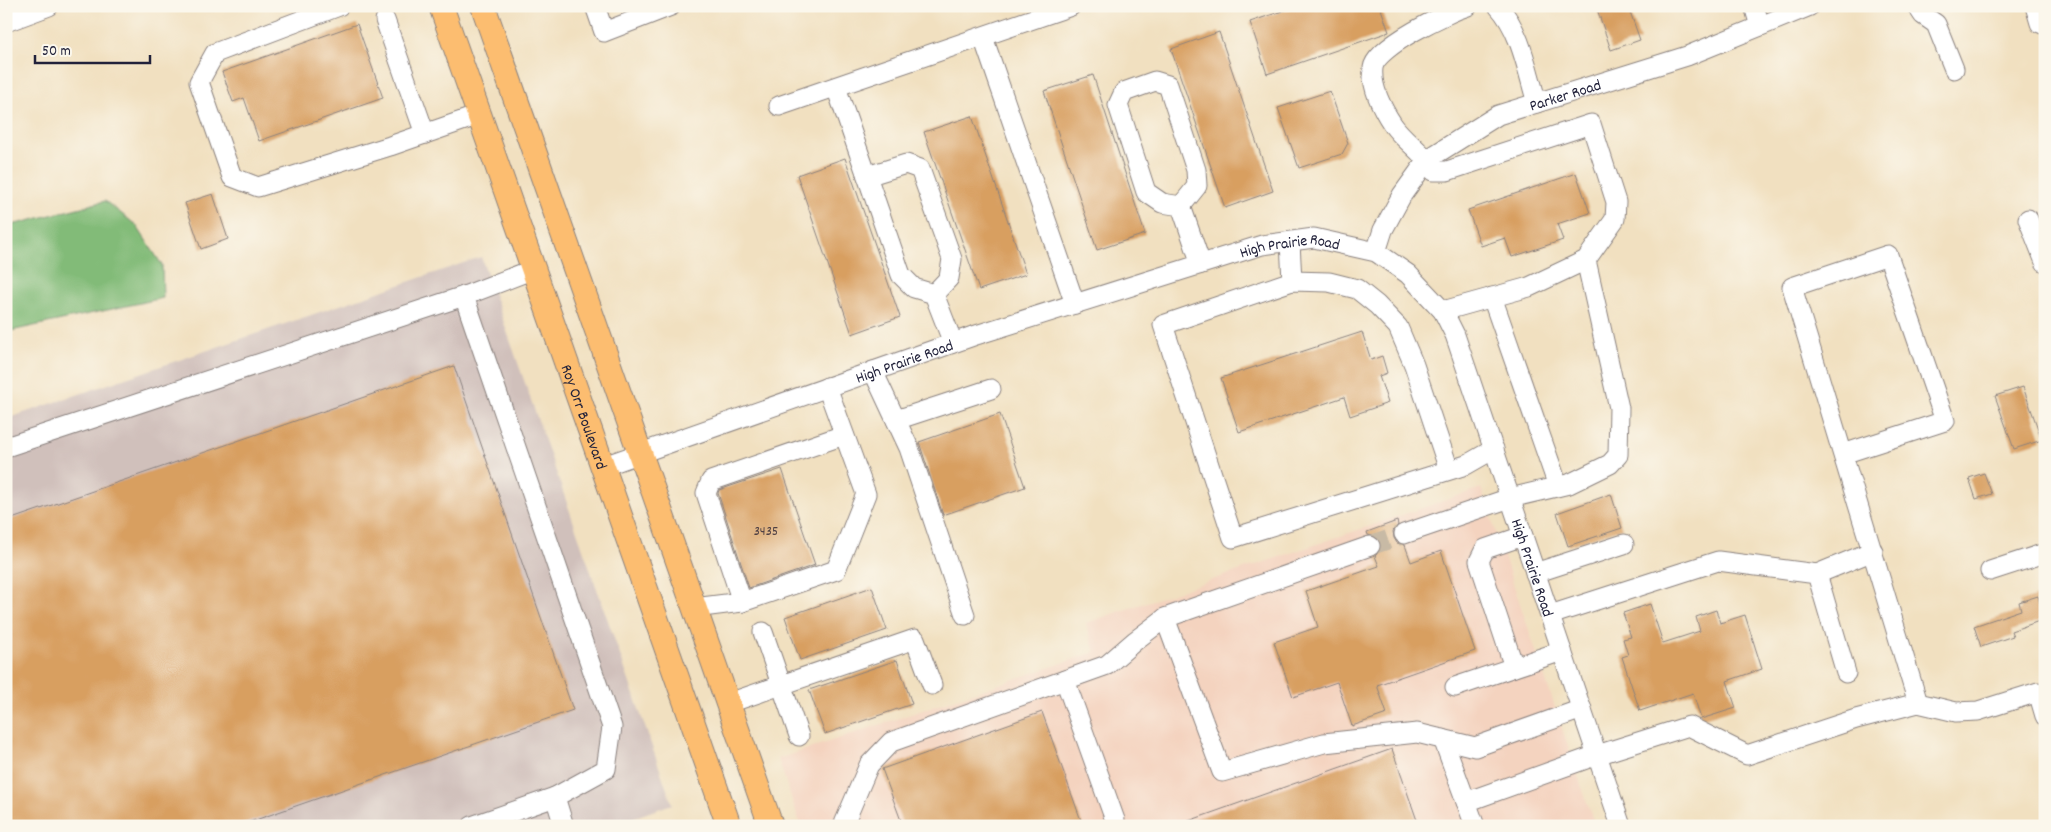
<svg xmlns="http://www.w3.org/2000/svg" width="2051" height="832" viewBox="0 0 2051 832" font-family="Dekko,sans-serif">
<rect width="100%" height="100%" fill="#fbf7ec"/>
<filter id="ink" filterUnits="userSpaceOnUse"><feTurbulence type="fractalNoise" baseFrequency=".02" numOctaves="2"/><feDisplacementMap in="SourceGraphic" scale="10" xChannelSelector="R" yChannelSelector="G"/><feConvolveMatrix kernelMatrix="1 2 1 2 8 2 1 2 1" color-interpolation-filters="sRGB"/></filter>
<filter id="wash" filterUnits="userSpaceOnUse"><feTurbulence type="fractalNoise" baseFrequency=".0096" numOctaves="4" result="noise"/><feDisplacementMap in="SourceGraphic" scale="20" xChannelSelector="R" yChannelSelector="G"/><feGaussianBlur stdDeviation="1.12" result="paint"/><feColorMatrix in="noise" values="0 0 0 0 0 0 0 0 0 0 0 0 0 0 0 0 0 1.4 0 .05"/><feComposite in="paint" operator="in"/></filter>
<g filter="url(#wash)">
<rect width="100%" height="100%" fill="#f1e0c0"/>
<polygon fill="#f4d3bf" points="1481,488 1595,826 801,826 778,759 1095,652 1086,623"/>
<polygon fill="#d0c0bb" points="481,257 672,804 610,826 6,826 6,419"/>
<polygon fill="#82bb78" stroke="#526e5a" points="105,201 136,225 162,265 163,298 6,332 6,225 12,225"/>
<g id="blocks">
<g fill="#d89f61">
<polygon points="1297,6 1380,6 1389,32 1267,74 1250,22"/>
<polygon points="1596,6 1628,6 1640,40 1611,50"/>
<polygon points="357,24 383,98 259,141 244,98 233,102 222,72"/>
<polygon points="1219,32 1273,191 1225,208 1171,49"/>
<polygon points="1093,75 1145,234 1097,250 1044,91"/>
<polygon points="1330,91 1348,143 1342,154 1299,168 1278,108"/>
<polygon points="972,116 1026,274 979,290 924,132"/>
<polygon points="845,158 900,317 852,334 797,175"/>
<polygon points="1576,173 1590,213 1557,224 1563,240 1512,257 1505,238 1481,246 1468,210"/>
<polygon points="213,194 228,239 201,249 185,203"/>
<polygon points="1362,332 1371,360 1382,356 1387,373 1379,376 1388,403 1350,416 1344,397 1239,432 1221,378"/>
<polygon points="454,366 573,710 238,826 6,826 6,521"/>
<polygon points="2023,387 2042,440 2014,449 1995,396"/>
<polygon points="1000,414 1025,487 943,515 919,442"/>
<polygon points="782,469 815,565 749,588 718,493 719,490"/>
<polygon points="1984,473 1992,494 1976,499 1969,478"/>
<polygon points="1611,494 1622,528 1568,546 1557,513"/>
<polygon points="1397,521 1398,525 1393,531 1394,538 1397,543 1405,545 1411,562 1441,551 1475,651 1377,685 1387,714 1352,726 1337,682 1293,697 1274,642 1318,627 1306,591 1379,566 1375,556 1381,549 1381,543 1377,537 1368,535 1367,532"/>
<polygon points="872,587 887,630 800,660 785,617"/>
<polygon points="2038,596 2045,619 2011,631 2013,636 1981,647 1974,626 2021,610 2019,602"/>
<polygon points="1650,604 1663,643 1700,631 1696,617 1716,610 1720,623 1745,615 1762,669 1727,681 1736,708 1701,719 1693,693 1640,711 1622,657 1628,655 1623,639 1631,637 1623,613"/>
<polygon points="897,660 912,704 825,734 809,690"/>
<polygon points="1042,712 1083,826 903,826 882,769"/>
<polygon points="1392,749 1419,826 1181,826 1180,824"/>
</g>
</g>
</g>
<g filter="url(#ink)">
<use href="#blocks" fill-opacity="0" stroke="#8a817e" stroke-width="1"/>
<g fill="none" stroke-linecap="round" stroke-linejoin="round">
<polyline stroke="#c8baa5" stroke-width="19" stroke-dasharray="19 9" stroke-linecap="butt" points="1370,546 1404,534"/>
<defs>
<g id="minor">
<polyline points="339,6 215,53 199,82 232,177 258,187 390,146 479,115"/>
<polyline points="595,6 604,32 671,6"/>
<path d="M1498 6C1521 31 1527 70 1537 103"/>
<polyline points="1754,6 1760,26"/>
<polyline points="1917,6 1923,15 1936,24 1954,69"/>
<polyline points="2035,6 2040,23 2045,25"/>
<polyline points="385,20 425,134"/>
<polyline points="6,22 49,6"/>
<polyline points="983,37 1075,304"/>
<polyline points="836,87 867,176"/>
<polyline points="779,106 1071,6"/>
<polyline points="1181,206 1162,203 1146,192 1118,105 1124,92 1155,81 1168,85 1196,170 1197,186 1181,206 1201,264"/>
<polyline points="2028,219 2045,262"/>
<polyline points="1290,242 1292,281"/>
<path id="s1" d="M1376 252 1383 230 1402 195 1428 159 1498 115 1687 56 1810 6"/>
<polyline points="534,269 464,296 612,727 606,769 555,797 564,826"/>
<polyline points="934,294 914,288 901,275 867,176 906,164 920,169 952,259 949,278 934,294 953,343"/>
<polyline points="1492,297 1558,486"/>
<path d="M1443 311 1529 287 1586 260 1615 219 1616 202 1591 124 1447 171H1434C1424 152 1405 142 1393 125 1383 110 1371 87 1373 68 1375 47 1448 12 1468 6"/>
<polyline points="873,371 909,448 965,615"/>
<polyline points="896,420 991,389"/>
<polyline points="6,447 464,296"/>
<polyline points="1843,454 1945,421 1888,255 1792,287 1918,703"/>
<path id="s2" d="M604 466 973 336 1262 245 1314 238 1376 252 1408 274 1443 311 1455 335 1621 826"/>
<polyline points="1449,470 1414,365 1398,327 1377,305 1357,289 1329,282 1292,281 1163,325 1233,538 1466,465 1494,449"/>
<polyline points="1404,534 1510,498 1569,484 1610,464 1618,455 1619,408 1586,260"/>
<polyline points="1990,571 2045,553"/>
<polyline points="1535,573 1624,544"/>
<polyline points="1817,574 1873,551"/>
<polyline points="742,602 706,493 711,481 844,435"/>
<polyline points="694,608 742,602 836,570 866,494 827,387"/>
<polyline points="1550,615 1718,561 1817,574 1846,673"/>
<polyline points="1165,618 1222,772 1324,743 1417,733 1475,747 1582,709"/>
<polyline points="763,632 799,736"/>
<polyline points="1514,667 1479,561 1485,549 1523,536"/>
<polyline points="1065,680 1115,820"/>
<polyline points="1455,687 1562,651"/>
<polyline points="726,704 915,639 932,685"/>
<polyline points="1443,739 1475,826"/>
<polyline points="1466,802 1597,755 1689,726 1747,755 1856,719 1918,703 1956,712 1978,711 2038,692 2045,716"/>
<polyline points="472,826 555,797"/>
<polyline points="843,826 869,765 891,742 1107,665 1136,640 1165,618 1370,546"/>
</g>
<g id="major">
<path id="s3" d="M441 6 729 826"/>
<polyline points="483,6 771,826"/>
</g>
</defs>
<use href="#minor" stroke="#8a817e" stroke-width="21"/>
<use href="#major" stroke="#8a817e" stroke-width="26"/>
<use href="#minor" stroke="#fff" stroke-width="19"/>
<use href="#major" stroke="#fcbd6f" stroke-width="24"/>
</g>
</g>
<g text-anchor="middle" stroke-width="4" stroke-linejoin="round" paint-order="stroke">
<g font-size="14" fill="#504144">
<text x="766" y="535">3435</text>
</g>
<g font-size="16" fill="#22223b" stroke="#fbf7ec">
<text dy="6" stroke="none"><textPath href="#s1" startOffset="260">Parker Road</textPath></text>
<text dy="6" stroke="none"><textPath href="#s2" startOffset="722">High Prairie Road</textPath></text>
<text dy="6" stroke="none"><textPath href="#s2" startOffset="318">High Prairie Road</textPath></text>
<text dy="6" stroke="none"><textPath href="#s3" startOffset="435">Roy Orr Boulevard</textPath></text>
<text dy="6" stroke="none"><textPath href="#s2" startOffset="1172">High Prairie Road</textPath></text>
</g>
</g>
<rect width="2051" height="832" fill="none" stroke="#fbf7ec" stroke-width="25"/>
<path d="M35 55v8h115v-8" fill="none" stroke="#22223b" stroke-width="2.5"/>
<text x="42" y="55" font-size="15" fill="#22223b" stroke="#fbf7ec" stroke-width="4" paint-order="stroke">50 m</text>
</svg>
